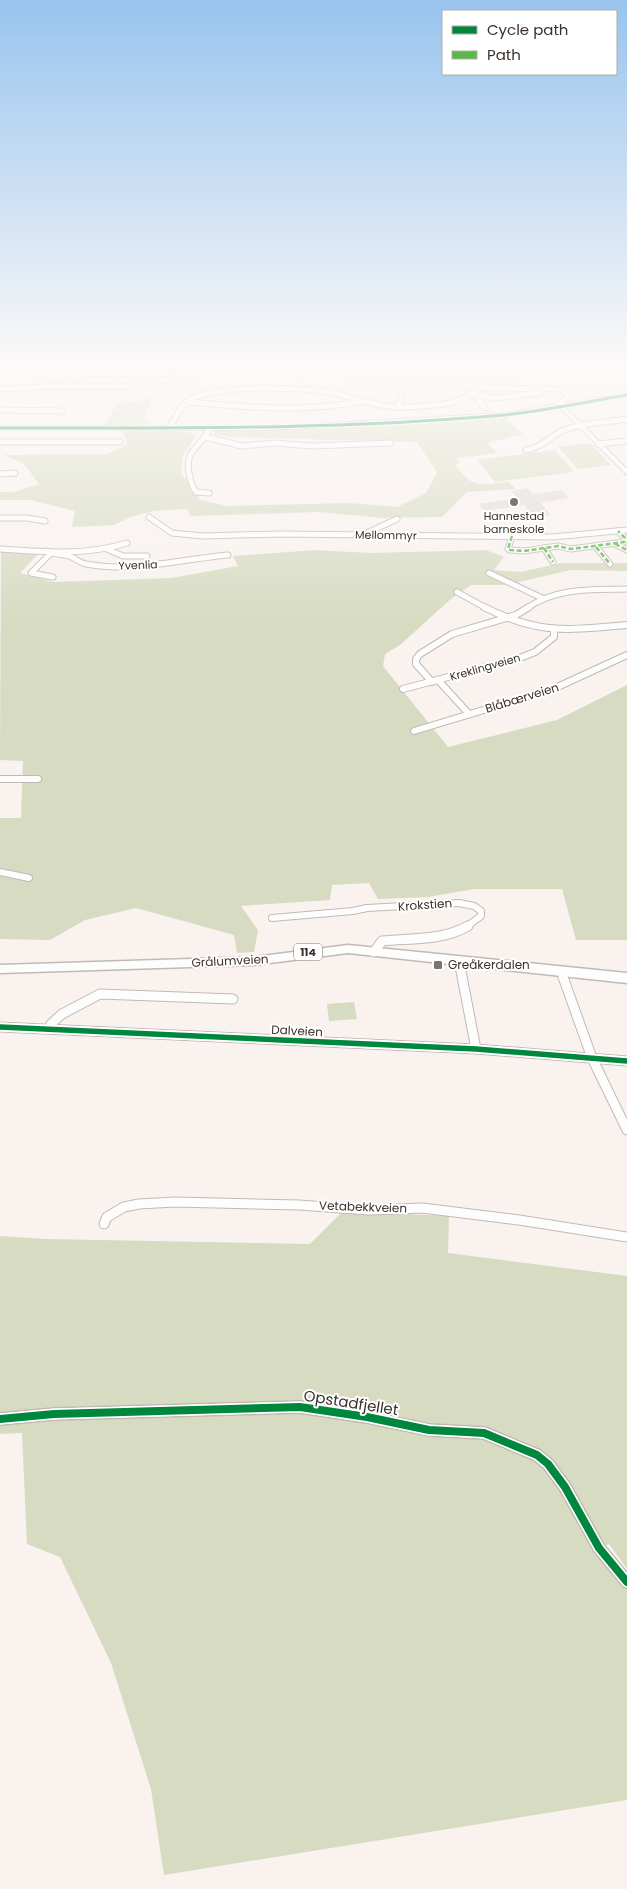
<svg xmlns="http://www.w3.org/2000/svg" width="627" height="1889" viewBox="0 0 627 1889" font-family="Poppins,sans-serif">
<rect width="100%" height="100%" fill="#f9f2ef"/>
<g fill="#d6dbc1">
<polygon points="152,397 144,418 152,424 104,425 118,403 137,402"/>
<path d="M506 418 523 434 487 443 498 453 455 458 460 462 455 465C472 489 482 485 508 482L516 489 467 492 442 517 383 518 319 512 190 516 188 509 154 511 130 517 114 525 72 527 75 511 31 500H0V492H14L39 484 23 463 3 455 107 454 127 445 123 430 179 431 197 434 183 455 181 474 199 493 198 499 227 506 348 503 397 507 426 493 437 472 417 442 229 437 212 434 216 431 418 424Z"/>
<polygon points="590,443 611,465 578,469 558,447"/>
<polygon points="555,450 574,472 495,482 477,460"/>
<polygon points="316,550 370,553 486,550 504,557 494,570 521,572 562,563 627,563 627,571 571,570 506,585 471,585 452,598 400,645 385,654 383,666 448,747 557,720 627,685 627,940 576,940 562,889 474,889 428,897 378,899 369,883 332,885 330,900 241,906 258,930 254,952 237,953 234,935 136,908 85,920 50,940 0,939 0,818 21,818 23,761 0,760 1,552 39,553 20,573 54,582 172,578 238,566 233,556"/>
<polygon points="354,1002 357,1019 329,1021 327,1004"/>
<polygon points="343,1211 449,1216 448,1253 627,1276 627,1569 609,1544 599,1548 627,1582 627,1800 164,1875 151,1789 111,1663 60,1557 27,1544 22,1433 0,1434 0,1236 46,1239 310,1244"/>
</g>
<polygon fill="#e3dbdc" points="528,488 533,494 562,490 569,498 541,503 551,515 534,517 524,505 485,511 478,504 518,498 511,491"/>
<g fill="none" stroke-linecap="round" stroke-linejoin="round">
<defs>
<g id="minor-far3">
<polyline points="85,363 113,364"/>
<polyline points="288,366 289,371 299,374"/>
<polyline points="0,370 121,374 339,363"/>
<polyline points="351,376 500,375 547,369 615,365 627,367"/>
<polyline points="482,384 487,388 560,389 568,393 568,396 559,404 562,407"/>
<polyline points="0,389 57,386 124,387 197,374"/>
<polyline points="469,394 495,398 540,393"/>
<polyline points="479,398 478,400 485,408"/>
<path d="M186 402C244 407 305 413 363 401"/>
<polyline points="398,407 402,394"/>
<polyline points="0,410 62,411"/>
<path d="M170 427C175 418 179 409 187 402 208 384 302 387 329 392 352 397 373 406 396 407 413 407 433 406 450 403 461 401 473 392 484 387"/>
<polyline points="206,437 242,446 274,443 312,446 391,443"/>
<polyline points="0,442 120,442"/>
<polyline points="598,444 627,441"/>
<path d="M526 450C542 448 550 436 564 430 584 423 606 422 627 419"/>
<polyline points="0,474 15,473"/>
<path d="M209 493 196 492C192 486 190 480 189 473 184 449 202 447 210 428"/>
<polyline points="149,517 172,533 203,536 280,534 553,537 627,530"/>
<polyline points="0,518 27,518 45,521"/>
<polyline points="367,533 397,519"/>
<polyline points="512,536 508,549 510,550 524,551 558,546 571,549 624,542 625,538 618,531"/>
<polyline points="615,544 627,550"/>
<polyline points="596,547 610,564"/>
<polyline points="544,548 553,562"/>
<path d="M0 549C43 552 85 556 127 543"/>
<polyline points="107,549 123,556 147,556"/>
<path d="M47 551C54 555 61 554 69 556 75 558 80 563 86 564 133 573 182 559 228 555"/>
<polyline points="50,554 31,573 53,577"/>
<polyline points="489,573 542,598"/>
<polyline points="457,592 486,608"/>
<path d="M527 608C558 587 591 590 627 589"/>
</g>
<g id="minor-far2">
<path d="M484 607C539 635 568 630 627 625"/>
<polyline points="438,680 469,714"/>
<polyline points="432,682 416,664 416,659 420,654 452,634 516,615 529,607"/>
<polyline points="403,689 520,658 535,652 554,637 554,629"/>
<polyline points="414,731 553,689 627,655"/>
<polyline points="0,779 38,779"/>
<polyline points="0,872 29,878"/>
<polyline points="272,918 353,911 367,908 459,903 474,906 481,911 481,916 466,927"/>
</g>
<g id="minor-far1">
<path d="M374 952 382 941C411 938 442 941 468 926"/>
<polyline points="459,961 476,1049"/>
<polyline points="563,977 592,1058 627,1130"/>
<polyline points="0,1027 476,1049 627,1061"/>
<polyline points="50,1029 51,1024 62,1014 100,994 233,999"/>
<polyline points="104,1224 107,1217 124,1207 139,1204 175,1202 299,1205 369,1210 422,1208 519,1220 627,1237"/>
</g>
<polyline id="minor" points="0,1419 54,1414 300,1407 367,1417 429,1430 484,1433 537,1455 548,1464 565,1487 599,1548 627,1582"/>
<polygon id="tertiary" points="627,393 627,397 565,407 627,469 627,475 560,408 505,417 268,430 0,430 0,426 268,426 332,423 505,413"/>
<polygon id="primary" points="348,945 627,973 627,983 348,953 254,965 0,973 0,965 254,957"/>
</defs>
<use href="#minor-far3" stroke="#c2b9b5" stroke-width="7"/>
<use href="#minor-far2" stroke="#c2b9b5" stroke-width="8"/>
<use href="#minor-far1" stroke="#c2b9b5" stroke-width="11"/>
<use href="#minor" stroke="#c2b9b5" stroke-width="14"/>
<use href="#tertiary" stroke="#c2b9b5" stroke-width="2"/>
<use href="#primary" stroke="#c2b9b5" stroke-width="3"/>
<use href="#minor-far3" stroke="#fefdfd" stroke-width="5"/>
<use href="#minor-far2" stroke="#fefdfd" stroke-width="6"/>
<use href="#minor-far1" stroke="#fefdfd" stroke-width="9"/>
<use href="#minor" stroke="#fefdfd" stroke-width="11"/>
<use href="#tertiary" fill="#fefdfd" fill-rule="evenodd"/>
<use href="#primary" fill="#fefdfd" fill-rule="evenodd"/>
<g stroke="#58b947" stroke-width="2.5" stroke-dasharray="5 2.5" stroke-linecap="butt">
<polyline points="512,536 508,549 510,550 524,551 558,546 571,549 624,542 625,538 618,531"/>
<polyline points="615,544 627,550"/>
<polyline points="596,547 610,564"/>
<polyline points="544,548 553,562"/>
</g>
<defs>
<path id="cycleway-far2" d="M0 428C168 428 336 430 504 415 545 411 586 402 627 395"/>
<polyline id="cycleway-far1" points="0,1027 476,1049 627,1061"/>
<polyline id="cycleway" points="0,1419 54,1414 300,1407 367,1417 429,1430 484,1433 537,1455 548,1464 565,1487 599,1548 627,1582"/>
</defs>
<use href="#cycleway-far2" stroke="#fff" stroke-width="5"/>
<use href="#cycleway-far1" stroke="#fff" stroke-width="9"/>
<use href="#cycleway" stroke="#fff" stroke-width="11"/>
<use href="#cycleway-far2" stroke="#00873e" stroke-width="3"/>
<use href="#cycleway-far1" stroke="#00873e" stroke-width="5.5"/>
<use href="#cycleway" stroke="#00873e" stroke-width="8"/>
</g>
<linearGradient id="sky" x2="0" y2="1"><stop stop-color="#98c4ee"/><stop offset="0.58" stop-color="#fcf9f8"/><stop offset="1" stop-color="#fcf9f8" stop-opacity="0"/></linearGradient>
<rect width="627" height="627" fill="url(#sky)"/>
<g fill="#7e7470" stroke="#fff" stroke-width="2">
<circle cx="514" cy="502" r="5"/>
<rect x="433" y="960" width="10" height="10" rx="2.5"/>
</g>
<g text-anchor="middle" stroke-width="4" stroke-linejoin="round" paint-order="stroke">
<g font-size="11" fill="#3c302b" stroke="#fff">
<text x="514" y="520">Hannestad<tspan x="514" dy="13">barneskole</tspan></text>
</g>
<g font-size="11" fill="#3c302b" stroke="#fff">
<text transform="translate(386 535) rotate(1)" y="4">Mellommyr</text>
<text transform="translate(138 565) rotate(-2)" y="4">Yvenlia</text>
<text transform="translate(485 667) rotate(-16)" y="4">Kreklingveien</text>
</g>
<rect fill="#fff" stroke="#766e6b" stroke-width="1" x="294" y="943.5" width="28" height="17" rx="4"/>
<g font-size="11" font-weight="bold" fill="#3c302b">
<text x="308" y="956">114</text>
</g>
<g font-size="12" fill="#3c302b" stroke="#fff">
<text transform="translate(522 698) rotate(-17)" y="4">Blåbærveien</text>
<text transform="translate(425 905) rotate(-4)" y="4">Krokstien</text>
<text transform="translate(230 961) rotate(-3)" y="4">Grålumveien</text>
<text transform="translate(297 1031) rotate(3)" y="4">Dalveien</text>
<text transform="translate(363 1207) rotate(2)" y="4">Vetabekkveien</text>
</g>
<g font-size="12" fill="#3c302b" stroke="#fff" text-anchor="start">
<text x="448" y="969">Greåkerdalen</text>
</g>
<g font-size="15" fill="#3c302b" stroke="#fff">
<text transform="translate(351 1403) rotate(9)" y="5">Opstadfjellet</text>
</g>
</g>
<rect x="442" y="10" width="175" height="65" fill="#ffffff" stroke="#b1acaa"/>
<rect x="452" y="26" width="25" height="8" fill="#00873e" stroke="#b1acaa"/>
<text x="487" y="35" font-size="15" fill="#3c302b">Cycle path</text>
<rect x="452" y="51" width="25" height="8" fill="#58b947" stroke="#b1acaa"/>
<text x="487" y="60" font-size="15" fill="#3c302b">Path</text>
</svg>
